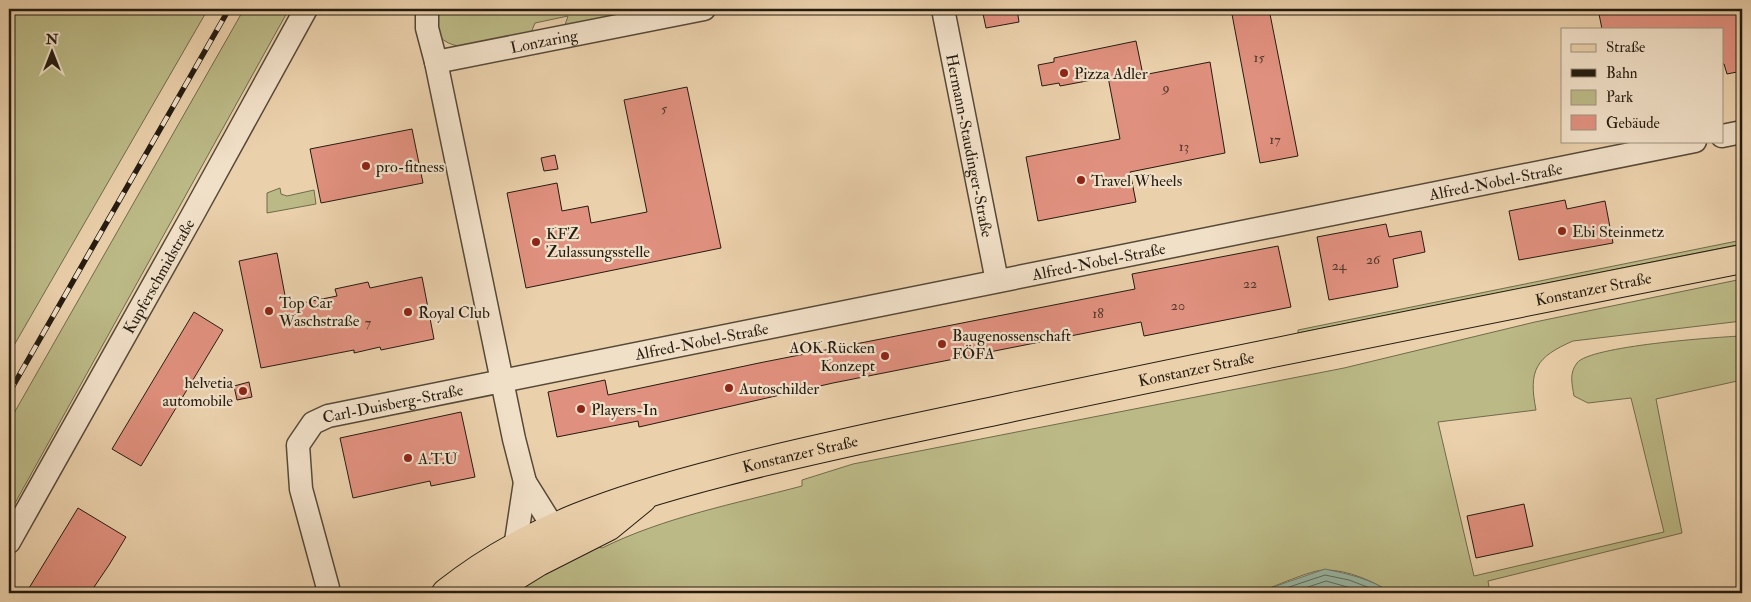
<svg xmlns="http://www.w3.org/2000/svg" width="1751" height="602" viewBox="0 0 1751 602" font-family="'IM FELL Double Pica',serif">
<rect width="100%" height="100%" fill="#ead0ab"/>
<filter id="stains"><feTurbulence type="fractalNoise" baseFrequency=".004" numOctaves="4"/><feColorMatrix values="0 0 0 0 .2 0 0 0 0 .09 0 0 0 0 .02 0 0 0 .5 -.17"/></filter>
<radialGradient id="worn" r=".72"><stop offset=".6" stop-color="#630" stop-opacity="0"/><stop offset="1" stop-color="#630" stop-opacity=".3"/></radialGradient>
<g fill="#bbb986" stroke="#706a4c">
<polygon points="9,9 208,9 9,354"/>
<polygon points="244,9 289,9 9,514 9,422"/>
<path d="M436 9H649L563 31 568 16 535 23 529 38C505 42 450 59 437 32 434 26 436 15 436 9Z"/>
<polygon points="280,188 281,194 287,196 314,190 316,204 267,213 267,193"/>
<polygon points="1742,240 1742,244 1298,333 1298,330"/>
<path d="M1742 279V321L1573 341C1536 357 1528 370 1536 410L1438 422 1474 576 1664 532 1631 398 1588 403 1574 396C1572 384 1569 373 1577 363 1589 346 1717 337 1742 336V380L1656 399 1682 533 1488 581 1490 593H1391C1374 581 1347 570 1326 570 1312 569 1272 588 1256 593H504L596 546 602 548C665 517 734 504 802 486V480L853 464 1344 368 1535 322Z"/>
</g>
<path fill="#99b7a4" stroke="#6b7969" d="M1325 569C1348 574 1372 579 1391 593H1256Z"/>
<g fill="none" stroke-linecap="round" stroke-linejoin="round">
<g stroke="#5f6a5a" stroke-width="1">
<polyline points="1271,593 1325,575 1349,580 1383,593"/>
<polyline points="1290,593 1326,581 1369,593"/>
</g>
</g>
<g fill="#e0907e" stroke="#251c11">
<polygon points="982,9 1017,9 1019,22 986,28"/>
<polygon points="1231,9 1269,9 1298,156 1260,163"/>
<polygon points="1598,9 1742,9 1742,71 1727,74 1724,64 1722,64 1722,29 1602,29"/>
<polygon points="1136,41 1143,75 1210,62 1225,153 1130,172 1136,202 1038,221 1026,157 1120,139 1108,77 1060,86 1059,83 1042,86 1038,65 1054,62 1054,58"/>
<polygon points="687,87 721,248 526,288 507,193 557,183 562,211 588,206 591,223 647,212 624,100"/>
<polygon points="412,129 423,183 321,203 310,149"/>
<polygon points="555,155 558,169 544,171 541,158"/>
<polygon points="1565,200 1567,209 1605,201 1613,243 1519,260 1509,211"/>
<polygon points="1386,224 1389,237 1421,231 1425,252 1393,259 1398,287 1329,300 1317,237"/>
<polygon points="1278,246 1291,307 1144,336 1141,322 833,383 639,427 638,421 557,437 548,392 605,380 608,395 759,363 1135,289 1132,274"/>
<polygon points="277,253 287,306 337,296 335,289 368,282 370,288 422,277 434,339 381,350 380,347 354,353 354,350 261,368 239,261"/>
<polygon points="194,312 223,330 141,466 112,449"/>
<polygon points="249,382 252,397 237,400 234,386"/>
<polygon points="461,412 475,477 431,486 430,481 353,498 340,438"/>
<polygon points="1524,504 1533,546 1476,558 1467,516"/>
<polygon points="78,508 126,537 109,565 90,593 26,593"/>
</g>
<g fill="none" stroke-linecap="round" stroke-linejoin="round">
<defs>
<g id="street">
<polyline points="427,9 427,28 436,62 514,439 525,482 553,527 546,543"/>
<path id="s1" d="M943 9 997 281"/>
<path id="s2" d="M436 62 704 9"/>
<polyline points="1722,136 1742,132"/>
<path id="s3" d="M9 542 192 216 306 9"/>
<polyline points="515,548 525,482"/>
<path id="s4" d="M327 593 328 588 301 489 298 445 313 423 328 416 1695 141"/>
</g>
<g id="primary">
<path id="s5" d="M446 593C529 527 622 498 723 472 818 447 916 428 1013 407 1256 355 1499 307 1742 259"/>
<polyline points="488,593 538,562 609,526 642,499"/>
</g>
</defs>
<use href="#street" stroke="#564938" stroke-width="25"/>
<use href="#primary" stroke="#251c11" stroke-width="30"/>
<use href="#street" stroke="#f1e0c8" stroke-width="22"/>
<use href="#primary" stroke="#ead0ab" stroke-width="28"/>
<defs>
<polyline id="rail" points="9,393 229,9"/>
</defs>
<use href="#rail" stroke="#251c11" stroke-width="5.5"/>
<use href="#rail" stroke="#f1e0c8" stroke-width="4" stroke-dasharray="11" stroke-linecap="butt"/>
</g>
<g fill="#8f2418" stroke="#f1e0c8" stroke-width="2">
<circle cx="1064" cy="73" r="5"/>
<circle cx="366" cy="166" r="5"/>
<circle cx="1081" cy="180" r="5"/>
<circle cx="1562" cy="231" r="5"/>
<circle cx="536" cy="242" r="5"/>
<circle cx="269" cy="311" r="5"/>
<circle cx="408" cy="312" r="5"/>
<circle cx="942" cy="344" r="5"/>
<circle cx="885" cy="356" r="5"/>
<circle cx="729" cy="388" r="5"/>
<circle cx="243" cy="391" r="5"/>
<circle cx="581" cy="409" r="5"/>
<circle cx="408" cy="458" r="5"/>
</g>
<g text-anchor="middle" stroke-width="4.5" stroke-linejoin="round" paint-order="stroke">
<g font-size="14" fill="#54392c">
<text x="1259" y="62">15</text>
<text x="1166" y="92">9</text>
<text x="664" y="113">5</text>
<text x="1275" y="144">17</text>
<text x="1184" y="151">13</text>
<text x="1373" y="264">26</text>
<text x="1339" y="270">24</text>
<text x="1250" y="288">22</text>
<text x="1178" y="310">20</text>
<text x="1098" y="318">18</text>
<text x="368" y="327">7</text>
</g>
<g font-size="16" fill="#251c11" stroke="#f1e0c8">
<text dy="6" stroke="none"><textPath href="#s2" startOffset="110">Lonzaring</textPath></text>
<text dy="6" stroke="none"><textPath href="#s1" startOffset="139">Hermann-Staudinger-Straße</textPath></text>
<text dy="6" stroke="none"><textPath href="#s4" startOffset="1386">Alfred-Nobel-Straße</textPath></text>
<text dy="6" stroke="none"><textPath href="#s4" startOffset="981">Alfred-Nobel-Straße</textPath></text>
<text dy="6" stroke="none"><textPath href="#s3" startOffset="305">Kupferschmidstraße</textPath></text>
<text dy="6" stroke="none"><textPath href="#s5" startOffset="1194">Konstanzer Straße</textPath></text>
<text dy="6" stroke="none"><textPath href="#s4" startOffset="576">Alfred-Nobel-Straße</textPath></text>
<text dy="6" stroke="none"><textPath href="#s5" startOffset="789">Konstanzer Straße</textPath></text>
<text dy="6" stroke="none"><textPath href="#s4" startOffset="261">Carl-Duisberg-Straße</textPath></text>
<text dy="6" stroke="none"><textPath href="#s5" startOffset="384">Konstanzer Straße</textPath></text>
</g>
<g font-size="16" fill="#251c11" stroke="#f1e0c8" text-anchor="start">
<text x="1074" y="79">Pizza Adler</text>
<text x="376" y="172">pro-fitness</text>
<text x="1091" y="186">Travel Wheels</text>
<text x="1572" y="237">Ebi Steinmetz</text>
<text x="546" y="239">KFZ<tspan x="546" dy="18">Zulassungsstelle</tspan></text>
<text x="279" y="308">Top Car<tspan x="279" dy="18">Waschstraße</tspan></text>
<text x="418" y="318">Royal Club</text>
<text x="952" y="341">Baugenossenschaft<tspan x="952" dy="18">FÖFA</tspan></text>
<text x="875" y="353" text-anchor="end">AOK Rücken<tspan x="875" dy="18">Konzept</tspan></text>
<text x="233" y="388" text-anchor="end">helvetia<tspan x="233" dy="18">automobile</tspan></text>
<text x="739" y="394">Autoschilder</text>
<text x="591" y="415">Players-In</text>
<text x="418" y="464">A.T.U</text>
</g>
</g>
<rect width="1751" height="602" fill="none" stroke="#ead0ab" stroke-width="30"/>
<rect x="10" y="10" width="1731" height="582" fill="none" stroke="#251c11" stroke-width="2.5"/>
<rect x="15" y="15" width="1721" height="572" fill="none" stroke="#251c11"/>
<rect x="1561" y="28" width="162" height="115" fill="#f1e0c8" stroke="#9f927f"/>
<rect x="1571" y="44" width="25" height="8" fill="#ead0ab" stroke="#9f927f"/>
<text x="1606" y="52" font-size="15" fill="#251c11">Straße</text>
<rect x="1571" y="69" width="25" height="8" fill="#251c11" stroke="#9f927f"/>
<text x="1606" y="78" font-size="15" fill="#251c11">Bahn</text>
<rect x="1571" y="90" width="25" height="15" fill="#bbb986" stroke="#9f927f"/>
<text x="1606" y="102" font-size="15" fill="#251c11">Park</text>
<rect x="1571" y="115" width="25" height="15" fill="#e0907e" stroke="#9f927f"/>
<text x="1606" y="128" font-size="15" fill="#251c11">Gebäude</text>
<g transform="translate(52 52)" stroke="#f1e0c8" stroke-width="4" paint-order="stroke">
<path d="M0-4L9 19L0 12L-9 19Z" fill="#251c11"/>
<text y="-8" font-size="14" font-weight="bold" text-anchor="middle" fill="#251c11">N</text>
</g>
<rect width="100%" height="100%" filter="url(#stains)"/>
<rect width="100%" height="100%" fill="url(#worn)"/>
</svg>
